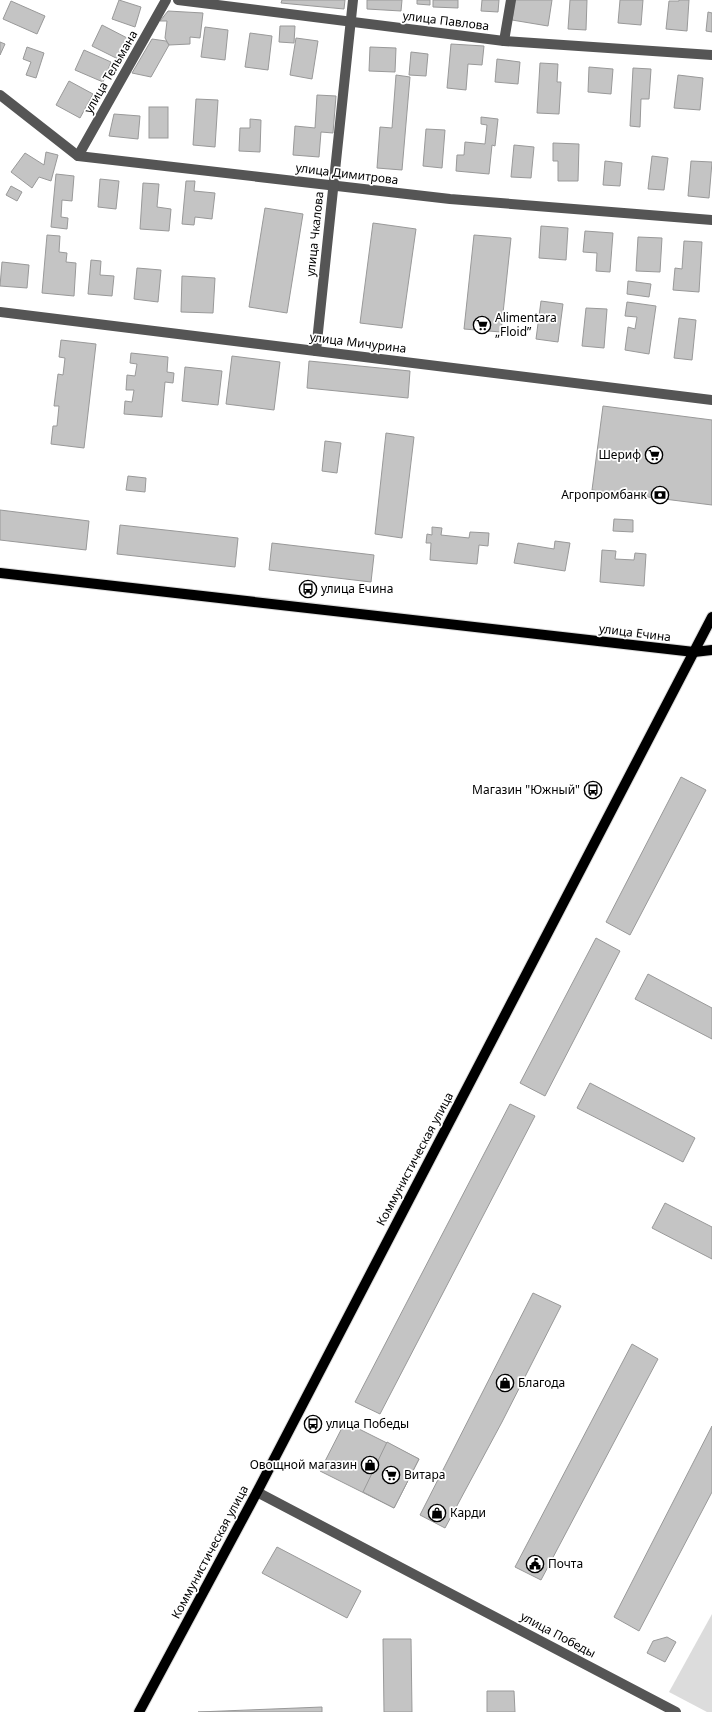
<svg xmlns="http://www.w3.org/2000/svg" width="712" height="1712" viewBox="0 0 712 1712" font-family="'Noto Sans',sans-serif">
<rect width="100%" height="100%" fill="#fff"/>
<polygon fill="#dcdcdc" points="712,1614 712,1712 707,1712 669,1692"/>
<g fill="#c4c4c4" stroke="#999">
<polygon points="119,0 141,7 135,27 112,19"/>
<polygon points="282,0 345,0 344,9 281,3"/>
<polygon points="367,0 402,0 401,11 367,9"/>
<polygon points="417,0 430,0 430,5 417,4"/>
<polygon points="433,0 458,0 458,8 433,7"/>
<polygon points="482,0 499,0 498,12 481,11"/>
<polygon points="515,0 552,0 548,26 512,20"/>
<polygon points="570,0 587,0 586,30 568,29"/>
<polygon points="620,0 643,0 641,25 618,23"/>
<polygon points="679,0 689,0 687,31 666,29 669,1 679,1"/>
<polygon points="11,1 45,16 37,34 3,19"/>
<polygon points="168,11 203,13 200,38 190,37 190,44 169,45 165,38 167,21 160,21"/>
<polygon points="708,12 712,13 712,32 706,31"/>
<polygon points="102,25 131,40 120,60 92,46"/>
<polygon points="280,26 295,26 294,43 279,42"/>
<polygon points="205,27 228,30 225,60 201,57"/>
<polygon points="250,33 272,36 268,70 245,67"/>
<polygon points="296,38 318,41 312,79 290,75"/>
<polygon points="152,39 166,41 169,45 151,77 132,73"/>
<polygon points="0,42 5,44 0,55"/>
<polygon points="451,44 484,46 482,65 468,64 466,90 447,88"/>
<polygon points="27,47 44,53 36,78 26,75 31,62 23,59"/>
<polygon points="370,47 396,48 395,72 369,71"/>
<polygon points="84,50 111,62 103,82 75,70"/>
<polygon points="411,52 428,54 426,76 409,75"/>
<polygon points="497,59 520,62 518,84 495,82"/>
<polygon points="540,63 558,64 557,82 561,82 559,114 537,113"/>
<polygon points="589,67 613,69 611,94 588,92"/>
<polygon points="633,68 651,69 649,99 641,99 640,127 630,126"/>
<polygon points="396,75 410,77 402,170 377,168 380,127 392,128"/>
<polygon points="678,75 703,78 700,110 674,108"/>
<polygon points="69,81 93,94 80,118 56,105"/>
<polygon points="317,95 336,96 333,133 321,132 319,157 293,155 295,126 315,128"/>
<polygon points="196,99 218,100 215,147 193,145"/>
<rect x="149" y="107" width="19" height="31"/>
<polygon points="114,114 140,116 138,139 109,136"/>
<polygon points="481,117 498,119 495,146 492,145 489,174 456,171 457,155 464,155 465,142 485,144 487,125 481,124"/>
<polygon points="250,119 261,120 260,152 239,151 240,128 250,128"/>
<polygon points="426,129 445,130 442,168 423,166"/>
<polygon points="553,143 579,144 578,181 558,181 558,161 553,161"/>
<polygon points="514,145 534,147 531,178 511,177"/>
<polygon points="46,152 58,155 51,181 39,177 32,188 11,172 25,153 44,165"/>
<polygon points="652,156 668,158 664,190 648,189"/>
<polygon points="605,161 622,163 620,186 603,185"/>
<polygon points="691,161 712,162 709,198 688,196"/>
<polygon points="56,174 74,176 72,201 62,200 61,217 68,218 67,229 51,227"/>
<polygon points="100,179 119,181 116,209 98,207"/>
<polygon points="186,181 195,181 194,191 215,193 212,219 195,217 194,225 182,224"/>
<polygon points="143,183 159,184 157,207 171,209 169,231 140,229"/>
<polygon points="11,186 22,192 17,201 6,195"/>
<polygon points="265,208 303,214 287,313 249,307"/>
<polygon points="373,223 416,229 402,328 360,323"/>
<polygon points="541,226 568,228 566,260 539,258"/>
<polygon points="585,231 613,233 610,272 596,271 597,253 583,252"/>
<polygon points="47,235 60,236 59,252 67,253 66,262 76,263 74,296 42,293"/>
<polygon points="474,235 511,238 501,332 464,329"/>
<polygon points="638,237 662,238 660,272 636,271"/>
<polygon points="684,241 702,242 699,292 673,290 675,268 682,269"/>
<polygon points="91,260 101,261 100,275 114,276 112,296 88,294"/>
<polygon points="2,262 29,265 27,288 0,286"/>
<polygon points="137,268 161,270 158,302 134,299"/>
<polygon points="182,276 215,278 213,313 181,312"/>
<polygon points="628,281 651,284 649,297 627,294"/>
<polygon points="541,301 563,304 558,342 536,339"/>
<polygon points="627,302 656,306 649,354 625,350 628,327 635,329 637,317 625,316"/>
<polygon points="586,308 607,309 604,348 582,346"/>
<polygon points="679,318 696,320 692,360 674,358"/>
<polygon points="61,340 96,344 84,448 51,444 53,426 57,426 59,406 54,406 58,374 63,375 65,358 59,357"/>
<polygon points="131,353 168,357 167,372 174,373 173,383 165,382 162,417 124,414 125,401 132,402 134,390 126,390 127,375 135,376 137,364 130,363"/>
<polygon points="232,356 280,362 274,410 226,404"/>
<polygon points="309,361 410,371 408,398 307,388"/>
<polygon points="185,367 222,371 218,405 182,401"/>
<polygon points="603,406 712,420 712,505 592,490"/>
<polygon points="386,433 414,437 402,538 375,534"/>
<polygon points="325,441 341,443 337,473 322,471"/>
<polygon points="128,476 146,478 145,492 126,490"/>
<polygon points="0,510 89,521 86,550 0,540"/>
<polygon points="614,519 633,520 633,532 613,531"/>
<polygon points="120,525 238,538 235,567 117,554"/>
<polygon points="432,527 442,528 441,535 469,538 470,532 489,533 488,546 479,545 477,564 430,560 431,543 426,543 427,534 432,535"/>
<polygon points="555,541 570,543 565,571 514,563 518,543 554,549"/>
<polygon points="272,543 374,555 371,582 269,570"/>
<polygon points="602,550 616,551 615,559 634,560 635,553 646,554 644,586 600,582"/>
<polygon points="681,777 706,790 630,935 606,922"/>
<polygon points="596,938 620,951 545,1096 520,1083"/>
<polygon points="648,974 712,1008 712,1039 635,999"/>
<polygon points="590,1083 695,1138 683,1162 577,1108"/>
<polygon points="510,1104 535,1116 380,1414 355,1402"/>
<polygon points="665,1203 712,1227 712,1259 652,1228"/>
<polygon points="533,1293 561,1306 502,1422 445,1528 420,1515"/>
<polygon points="632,1344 658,1359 541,1580 515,1567"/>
<polygon points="345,1422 419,1459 394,1508 320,1471"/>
<polygon points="712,1426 712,1492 639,1631 614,1617"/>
<polygon points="387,1442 419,1459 394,1508 363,1492"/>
<polygon points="277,1547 361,1591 347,1618 262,1573"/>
<polygon points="667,1637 676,1642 665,1662 647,1653 653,1641"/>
<polygon points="383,1639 411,1639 412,1712 384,1712"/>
<polygon points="487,1691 514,1691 515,1712 487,1712"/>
<polygon points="322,1707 322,1712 198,1712"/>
</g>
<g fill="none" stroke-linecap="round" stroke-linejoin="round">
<defs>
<g id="major">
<polyline points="0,573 694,652 712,650"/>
<polyline points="139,1712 257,1492 712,617"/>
</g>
</defs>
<use href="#major" stroke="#dbdbdb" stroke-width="12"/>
<g stroke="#555" stroke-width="10">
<polyline points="178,0 504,41 712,55"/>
<polyline points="504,41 511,0"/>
<polyline points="0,95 78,156 450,199 712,220"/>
<polyline points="78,156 166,0"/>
<polyline points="0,312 712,400"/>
<polyline points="316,351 353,0"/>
<polyline points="257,1492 676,1712"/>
</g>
<use href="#major" stroke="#000" stroke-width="10"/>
</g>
<defs>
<symbol id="supermarket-ring" viewBox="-11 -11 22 22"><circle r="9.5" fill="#fff" stroke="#000" stroke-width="1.5"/><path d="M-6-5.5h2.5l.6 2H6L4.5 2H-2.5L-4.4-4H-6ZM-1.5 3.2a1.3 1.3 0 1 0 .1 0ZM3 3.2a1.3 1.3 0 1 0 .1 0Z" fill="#000"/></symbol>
<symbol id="bank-ring" viewBox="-11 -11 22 22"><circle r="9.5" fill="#fff" stroke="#000" stroke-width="1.5"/><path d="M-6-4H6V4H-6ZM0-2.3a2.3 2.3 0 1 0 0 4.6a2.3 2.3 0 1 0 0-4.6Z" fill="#000"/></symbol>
<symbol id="bus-ring" viewBox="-11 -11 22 22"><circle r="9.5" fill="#fff" stroke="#000" stroke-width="1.5"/><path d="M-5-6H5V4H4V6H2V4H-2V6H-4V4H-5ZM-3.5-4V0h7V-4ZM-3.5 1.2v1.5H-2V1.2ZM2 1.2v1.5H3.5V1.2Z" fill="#000"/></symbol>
<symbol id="shop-ring" viewBox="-11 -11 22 22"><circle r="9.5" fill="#fff" stroke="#000" stroke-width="1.5"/><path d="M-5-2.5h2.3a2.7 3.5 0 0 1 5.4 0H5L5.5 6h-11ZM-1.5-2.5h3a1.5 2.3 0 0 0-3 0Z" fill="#000"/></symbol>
<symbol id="civic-ring" viewBox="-11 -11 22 22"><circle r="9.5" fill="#fff" stroke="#000" stroke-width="1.5"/><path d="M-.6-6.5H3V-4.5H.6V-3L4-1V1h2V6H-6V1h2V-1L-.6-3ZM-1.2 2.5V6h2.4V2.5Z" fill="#000"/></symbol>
</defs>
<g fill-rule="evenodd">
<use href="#supermarket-ring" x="472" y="315" width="20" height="20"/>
<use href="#supermarket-ring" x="644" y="445" width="20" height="20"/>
<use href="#bank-ring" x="650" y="485" width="20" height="20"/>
<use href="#bus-ring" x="298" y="579" width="20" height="20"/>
<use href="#bus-ring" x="583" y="780" width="20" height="20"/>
<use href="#shop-ring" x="495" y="1373" width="20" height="20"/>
<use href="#bus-ring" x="303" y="1414" width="20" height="20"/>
<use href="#shop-ring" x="360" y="1455" width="20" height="20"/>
<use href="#supermarket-ring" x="381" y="1465" width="20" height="20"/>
<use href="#shop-ring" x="427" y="1503" width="20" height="20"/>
<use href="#civic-ring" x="525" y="1554" width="20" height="20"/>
</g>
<g text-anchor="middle" stroke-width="3.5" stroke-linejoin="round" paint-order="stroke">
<g font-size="12" fill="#000" stroke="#fff">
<text transform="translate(446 21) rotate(7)" y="4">улица Павлова</text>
<text transform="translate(111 72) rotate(-60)" y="4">улица Тельмана</text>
<text transform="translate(347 174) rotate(7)" y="4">улица Димитрова</text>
<text transform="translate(315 234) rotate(-84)" y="4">улица Чкалова</text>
<text transform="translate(358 343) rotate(7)" y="4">улица Мичурина</text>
<text transform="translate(635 633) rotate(7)" y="4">улица Ечина</text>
<text transform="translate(415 1159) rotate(-62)" y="4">Коммунистическая улица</text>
<text transform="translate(210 1552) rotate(-62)" y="4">Коммунистическая улица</text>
<text transform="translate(558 1635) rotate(28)" y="4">улица Победы</text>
</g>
<g font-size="12" fill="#000" stroke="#fff" text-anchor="start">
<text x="495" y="322">Alimentara<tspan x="495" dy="14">„Floid”</tspan></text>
<text x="641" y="459" text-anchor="end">Шериф</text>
<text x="647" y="499" text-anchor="end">Агропромбанк</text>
<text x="321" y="593">улица Ечина</text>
<text x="580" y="794" text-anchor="end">Магазин "Южный"</text>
<text x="518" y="1387">Благода</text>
<text x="326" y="1428">улица Победы</text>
<text x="357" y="1469" text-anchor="end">Овощной магазин</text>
<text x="404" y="1479">Витара</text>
<text x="450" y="1517">Карди</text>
<text x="548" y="1568">Почта</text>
</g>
</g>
</svg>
